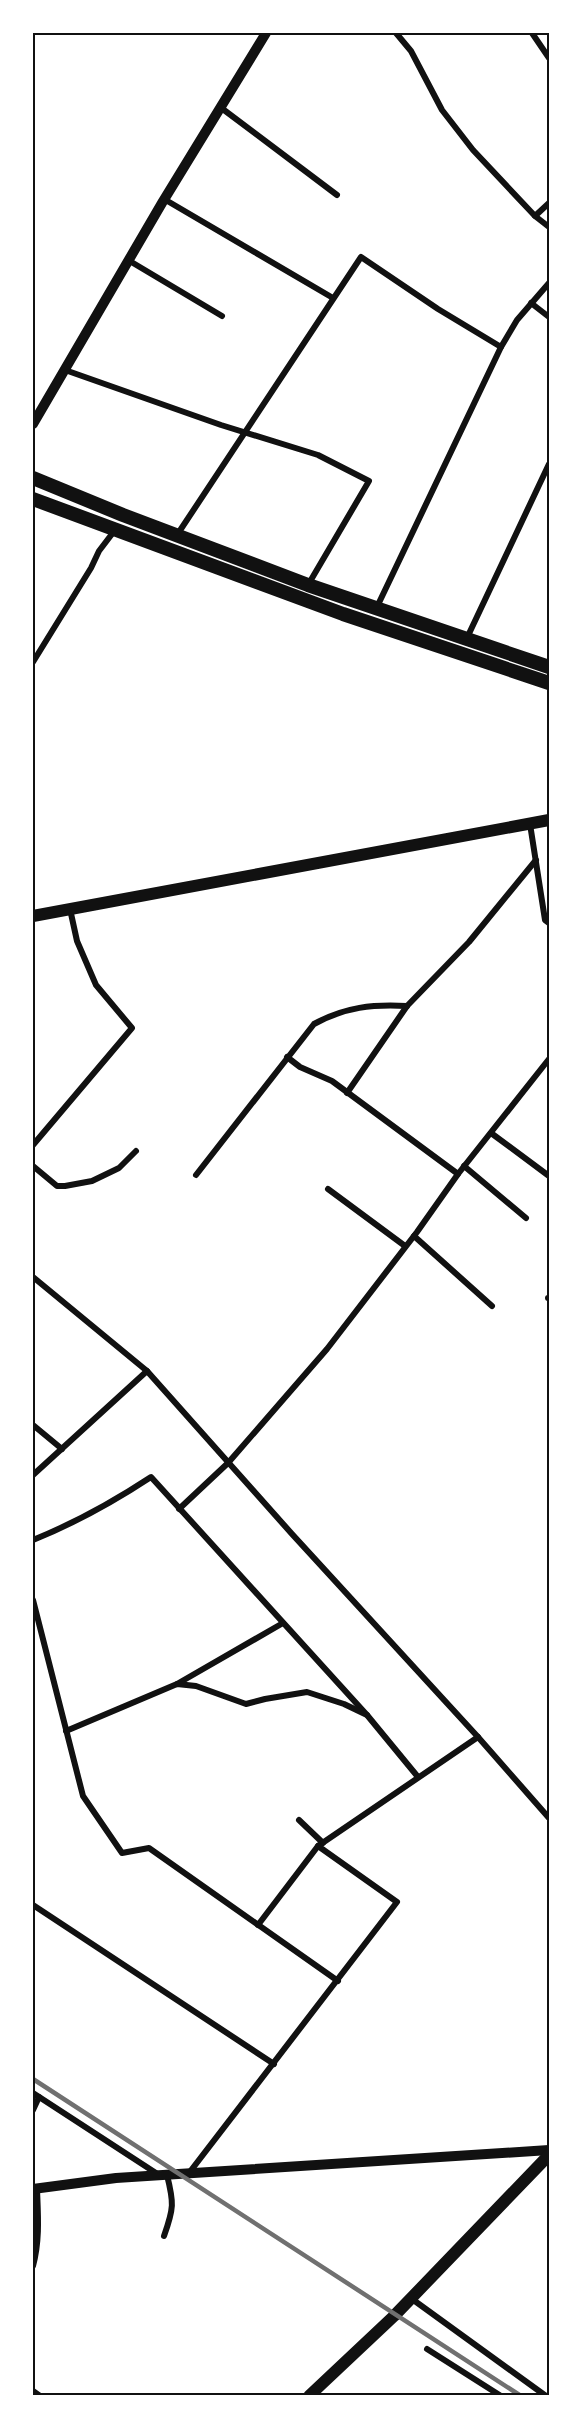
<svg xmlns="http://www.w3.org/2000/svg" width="582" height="2429" viewBox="0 0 582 2429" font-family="Cabin,sans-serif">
<rect width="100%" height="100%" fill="#fff"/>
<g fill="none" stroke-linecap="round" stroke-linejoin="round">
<g stroke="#111" stroke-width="6">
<polyline points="396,33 411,51 442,110 473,150 535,216 549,227"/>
<polyline points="532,33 549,58"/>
<polyline points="220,107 337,195"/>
<polyline points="164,199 333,298"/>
<polyline points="535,216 549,203"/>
<polyline points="128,260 222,316"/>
<polyline points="531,303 549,317"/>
<polyline points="65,370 221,425 318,455 369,481 308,585"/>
<polyline points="177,535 361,257 438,309 501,347"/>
<polyline points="376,609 501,347 517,320 549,283"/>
<polyline points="466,640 549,464"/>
<polyline points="33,662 91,568 99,551 115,530"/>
<polyline points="530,824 545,920 549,923"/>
<polyline points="287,1057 300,1067 332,1081 458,1174"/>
<polyline points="347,1093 407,1006 469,942 536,860"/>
<polyline points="491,1133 549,1176"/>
<polyline points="33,1145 132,1028 96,985 77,941 70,909"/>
<polyline points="33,1166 57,1186 65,1186 92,1181 119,1168 136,1151"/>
<polyline points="464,1166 526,1218"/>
<path d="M196 1175 314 1024C345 1007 373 1004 407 1006"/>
<polyline points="328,1189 405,1246"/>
<polyline points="414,1236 492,1306"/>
<polyline points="33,1277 147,1371 292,1534 478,1737 549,1818"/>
<polyline points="548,1298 549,1298"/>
<polyline points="33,1425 62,1449"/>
<polyline points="33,1475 147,1371"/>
<polyline points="179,1509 228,1463 327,1349 417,1232 458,1174 549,1059"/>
<path d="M33 1540C75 1523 113 1502 151 1477L367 1715"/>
<polyline points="33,1600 83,1796 122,1853 149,1848 338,1981"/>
<polyline points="177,1684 283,1623"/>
<polyline points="66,1731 177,1684 196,1686 246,1704 265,1699 307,1692 344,1704 367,1715 418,1777"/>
<polyline points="299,1820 323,1843"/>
<polyline points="33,1905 274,2064"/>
<polyline points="258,1925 318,1846 478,1737"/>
<polyline points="33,2093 159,2175"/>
<polyline points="33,2110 39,2097"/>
<polyline points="189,2173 397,1902 318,1846"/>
<path d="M164 2236C174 2208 174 2203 167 2175"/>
<path d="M33 2266C40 2240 38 2215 37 2189"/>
<polyline points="412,2299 546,2396"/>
<polyline points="427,2349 501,2396"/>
<polyline points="33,2391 40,2396"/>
</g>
<g stroke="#111" stroke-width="10">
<polyline points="33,424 162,203 266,33"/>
<polyline points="33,2189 116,2178 549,2150"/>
</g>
<g stroke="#111" stroke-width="12">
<polyline points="33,916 549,820"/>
<polyline points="309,2396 394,2316 549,2155"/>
</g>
<g stroke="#111" stroke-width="14">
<polyline points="33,478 123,515 308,585 549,667"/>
<polyline points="33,499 343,614 549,683"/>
</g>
<polyline stroke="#707070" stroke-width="4.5" points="33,2079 521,2396"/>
</g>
<rect width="582" height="2429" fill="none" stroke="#ffffff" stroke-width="69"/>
<rect x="34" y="34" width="514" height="2360" fill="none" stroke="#111" stroke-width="2"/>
</svg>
